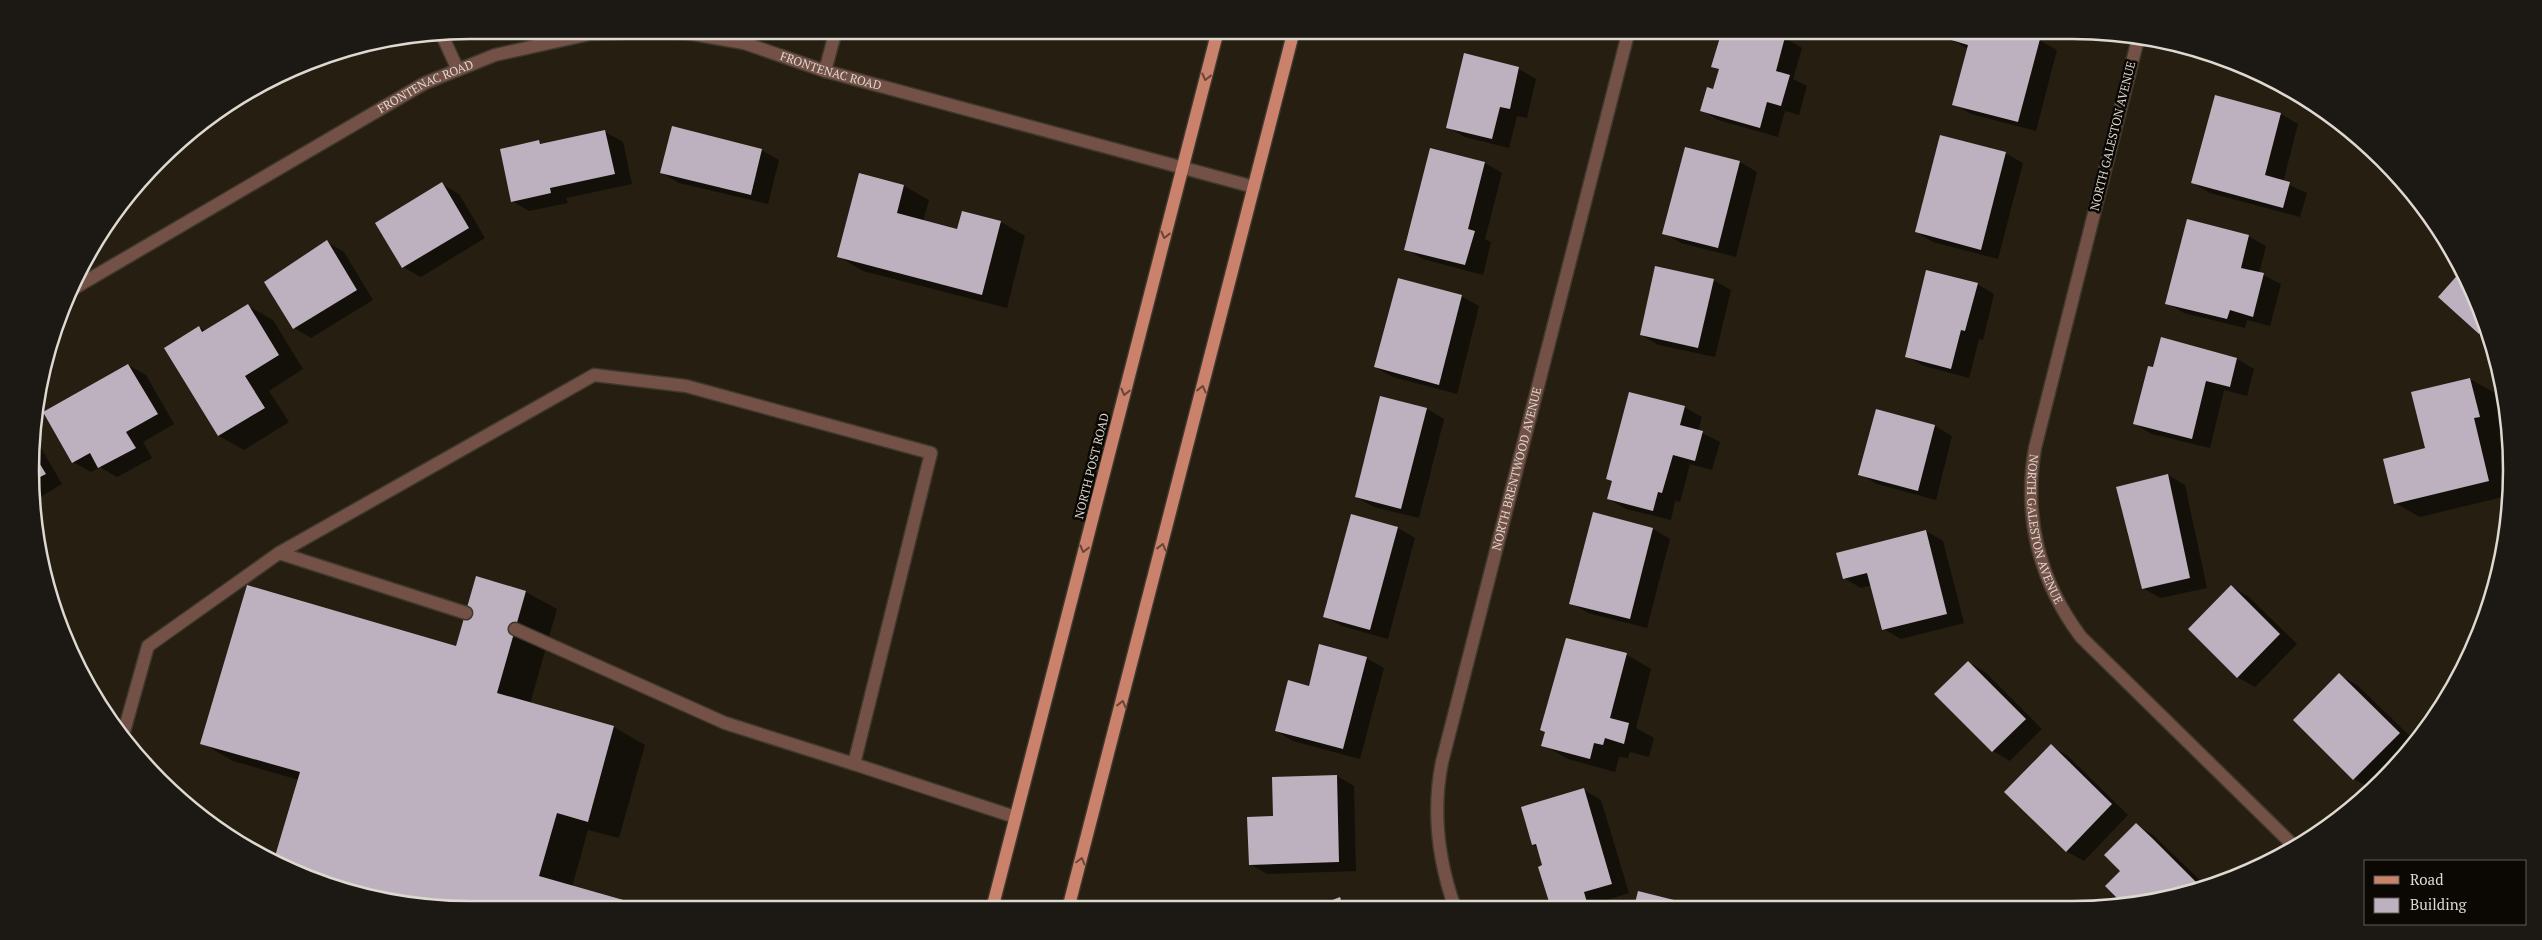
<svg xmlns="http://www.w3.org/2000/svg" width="2542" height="940" viewBox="0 0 2542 940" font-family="'PT Serif',serif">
<rect width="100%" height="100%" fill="#251e11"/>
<g fill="#0007">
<polygon points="1033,30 1069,30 1066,39"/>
<polygon points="1730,30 1755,30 1785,38 1802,48 1793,79 1807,86 1799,115 1785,111 1778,137 1718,120 1701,110 1714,90 1720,70 1713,66"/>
<polygon points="1952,30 2001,30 2039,40 2057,50 2036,131 1971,114 1954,104 1968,49 1950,39"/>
<polygon points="1465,55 1519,69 1536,79 1527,118 1517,116 1509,148 1465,137 1447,127"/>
<polygon points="2216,97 2281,114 2298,124 2283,182 2307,193 2300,217 2210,193 2193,183"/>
<polygon points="230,103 232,107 193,130"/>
<polygon points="605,132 623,142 632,184 566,198 568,203 529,211 512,201 539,142 544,144"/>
<polygon points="1685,149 1740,162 1757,172 1736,257 1681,243 1664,233"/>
<polygon points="761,150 779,160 768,204 679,183 662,173"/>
<polygon points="2005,153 2023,163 1998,259 1933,242 1916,232"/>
<polygon points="1485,163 1502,173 1485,239 1491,242 1483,275 1423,259 1406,249"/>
<polygon points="442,184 459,194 485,238 421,277 403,267"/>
<polygon points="904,186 929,200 923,221 958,230 1001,222 1025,236 1007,308 863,271 838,256"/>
<polygon points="2248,236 2266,246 2259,273 2281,284 2270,326 2247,320 2245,328 2184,313 2167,303"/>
<polygon points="327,242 344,252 373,300 311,338 294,328"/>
<polygon points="2463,271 2489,329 2491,339 2480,332 2439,297"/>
<polygon points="1713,280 1731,290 1715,357 1659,345 1641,335"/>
<polygon points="1977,284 1994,294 1983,340 1979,339 1969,378 1924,366 1906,356"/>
<polygon points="1461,296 1479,306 1457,394 1393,377 1375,367"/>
<polygon points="248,306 273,320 303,369 269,391 289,422 244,450 219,436 166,348 199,327 206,331"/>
<polygon points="2237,359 2254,369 2247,396 2224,390 2210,448 2152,434 2135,424 2154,369"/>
<polygon points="128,365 146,375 174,424 143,442 152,458 117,477 100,467 91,472 73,462 45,413"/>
<polygon points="2470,379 2495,393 2504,431 2499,432 2511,484 2511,495 2420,517 2395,503"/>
<polygon points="1684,407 1702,417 1698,431 1720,442 1712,470 1690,464 1680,502 1675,501 1671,520 1626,509 1609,499"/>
<polygon points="1427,409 1444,419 1419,518 1374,507 1356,497"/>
<polygon points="1877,410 1935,426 1952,436 1936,500 1877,484 1860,474"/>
<polygon points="35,438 62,484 37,499"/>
<polygon points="2168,475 2185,485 2207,588 2160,598 2143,588"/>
<polygon points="1594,514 1653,529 1670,539 1647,628 1588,613 1571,603"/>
<polygon points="1398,528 1415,538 1388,639 1342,626 1324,616"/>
<polygon points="1926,531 1943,541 1964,623 1901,639 1884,629 1872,585 1861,588 1844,578"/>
<polygon points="477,577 526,592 557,609 530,704 614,727 645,745 619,838 588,830 572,887 651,910 470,910 356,895 275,864 299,780 233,761 202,743 457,648"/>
<polygon points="2232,587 2249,597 2297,644 2255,687 2237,677"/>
<polygon points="1567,639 1627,655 1651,669 1636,728 1654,738 1649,757 1630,752 1628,758 1619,757 1615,772 1568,759 1543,745"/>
<polygon points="1366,658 1384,668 1360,759 1293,741 1276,731"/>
<polygon points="1968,662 1985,672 2042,729 2010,761 1993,751 1936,694"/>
<polygon points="2339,675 2357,685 2413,739 2372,789 2354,779 2295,720"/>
<polygon points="2051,746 2068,756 2128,815 2084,861 2066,851"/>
<polygon points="1337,776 1354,786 1356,871 1267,874 1250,864 1274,817"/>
<polygon points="1584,790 1601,800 1629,893 1601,902 1602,907 1552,908 1538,848 1533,845"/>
<polygon points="2136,825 2153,835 2204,884 2127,906 2107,886 2122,871"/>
<polygon points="1639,893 1689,905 1692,907 1636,907"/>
<polygon points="1340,898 1357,908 1315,908"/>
</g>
<g fill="#bdb1c0">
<polygon points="1729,30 1760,30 1785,37 1776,71 1790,75 1781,106 1767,102 1760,128 1700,111 1707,87 1713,89 1719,69 1711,67 1721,34 1727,36"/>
<polygon points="1951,30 2006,30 2040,39 2018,122 1952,105 1968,45 1948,39"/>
<polygon points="1464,53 1519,67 1510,109 1500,107 1492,139 1446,128"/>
<polygon points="2215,95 2281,113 2265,175 2290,182 2283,208 2191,183"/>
<polygon points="672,126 762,149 751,195 660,173"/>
<polygon points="605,130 615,174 550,188 551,193 511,202 500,149 539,140 540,144"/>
<polygon points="1940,135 2006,152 1981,250 1915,232"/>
<polygon points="1685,147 1740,161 1718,248 1662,234"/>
<polygon points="1430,148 1485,162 1468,229 1475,231 1465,265 1404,250"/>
<polygon points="859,173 904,185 897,213 957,229 962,211 1001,221 982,295 837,257"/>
<polygon points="442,182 469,228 402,268 375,223"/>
<polygon points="2187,219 2249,235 2241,268 2264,273 2253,317 2230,310 2227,319 2165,304"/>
<polygon points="327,240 357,290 293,329 264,282"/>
<polygon points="1655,266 1714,279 1698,348 1640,335"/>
<polygon points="1926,270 1978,283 1965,331 1961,330 1951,369 1905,357"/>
<polygon points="2462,270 2487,324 2479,334 2438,297"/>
<polygon points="1398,278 1462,295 1439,385 1374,367"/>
<polygon points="248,304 279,355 245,376 265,408 218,436 164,348 199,326 202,332"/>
<polygon points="2161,337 2237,358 2230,387 2206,381 2192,439 2133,424 2148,366 2153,367"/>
<polygon points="128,364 158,414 126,432 136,448 98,468 90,453 72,463 43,412"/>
<polygon points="2470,378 2480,417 2474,418 2489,481 2394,504 2383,459 2425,448 2411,392"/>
<polygon points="1629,392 1685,406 1680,425 1703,431 1695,461 1673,455 1662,493 1658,492 1653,511 1607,499 1612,481 1606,479"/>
<polygon points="1380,396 1427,408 1401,509 1355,497"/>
<polygon points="1876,409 1935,425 1918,491 1858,475"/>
<polygon points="35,456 46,474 36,479"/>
<polygon points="2168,474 2190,578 2142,589 2116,487"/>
<polygon points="1593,512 1653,528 1630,619 1569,604"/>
<polygon points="1351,514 1398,527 1370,630 1323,617"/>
<polygon points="1926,530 1947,614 1882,630 1867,573 1843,579 1836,553"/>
<polygon points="476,576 526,591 497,693 614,726 588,822 557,813 539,876 648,907 647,910 470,910 356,895 273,863 300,772 200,744 247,585 456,646"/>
<polygon points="2231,585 2280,634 2237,678 2188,629"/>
<polygon points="1566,638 1627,653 1610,718 1629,723 1624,744 1605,738 1603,745 1594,743 1590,759 1541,746 1545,732 1540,730"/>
<polygon points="1319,644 1367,657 1343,749 1275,731 1288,680 1309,686"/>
<polygon points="1968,661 2026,719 1992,752 1934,694"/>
<polygon points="2339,673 2400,733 2353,780 2293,720"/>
<polygon points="2051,744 2112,804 2066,852 2004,792"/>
<polygon points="1337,775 1339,862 1249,865 1247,817 1273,816 1272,777"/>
<polygon points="1584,788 1612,884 1584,892 1588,906 1551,908 1538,867 1542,865 1536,844 1532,845 1521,807"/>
<polygon points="2136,823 2152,838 2199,885 2125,906 2105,886 2120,871 2104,855"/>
<polygon points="1638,891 1690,904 1689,907 1634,907"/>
<polygon points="1340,897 1344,908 1312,908"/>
</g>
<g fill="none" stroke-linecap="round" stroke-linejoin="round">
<defs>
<g id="lane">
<polyline points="279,553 466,613"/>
<polyline points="123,735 148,646 279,553 594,375 686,386 931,453 854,764 725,723 515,629"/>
<polyline points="854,764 1015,817"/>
</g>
<g id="street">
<polyline points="442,35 458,70"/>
<path id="s1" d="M2138 39 2035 448C2023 516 2039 581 2081 637L2294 846"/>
<polyline points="825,71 836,30"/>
<path id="s2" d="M71 290 425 83 495 55 590 34 648 32 687 33 744 43 825 71 1254 187"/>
<path id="s3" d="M1455 908C1438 860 1432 812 1442 762L1629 30"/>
</g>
<g id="primary">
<polyline points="992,909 1218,30"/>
<polyline points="1068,909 1294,30"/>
</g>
</defs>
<use href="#lane" stroke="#3f382c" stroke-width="15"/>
<use href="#street" stroke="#3f382c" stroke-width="15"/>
<use href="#primary" stroke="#3f382c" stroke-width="15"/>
<use href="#lane" stroke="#745147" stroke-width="12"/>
<use href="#street" stroke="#745147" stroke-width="12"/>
<use href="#primary" stroke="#ca826d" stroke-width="12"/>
</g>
<defs><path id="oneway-chevron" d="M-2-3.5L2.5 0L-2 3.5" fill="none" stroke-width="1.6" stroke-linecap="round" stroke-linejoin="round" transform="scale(1.25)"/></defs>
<g stroke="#6a4538">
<use href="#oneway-chevron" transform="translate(1206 77) rotate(104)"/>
<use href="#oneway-chevron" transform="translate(1165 235) rotate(104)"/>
<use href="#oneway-chevron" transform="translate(1202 389) rotate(-76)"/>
<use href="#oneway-chevron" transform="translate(1125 392) rotate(104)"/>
<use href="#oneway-chevron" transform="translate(1162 547) rotate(-76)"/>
<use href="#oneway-chevron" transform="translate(1084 549) rotate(104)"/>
<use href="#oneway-chevron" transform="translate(1122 704) rotate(-76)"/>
<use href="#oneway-chevron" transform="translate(1081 861) rotate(-75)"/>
</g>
<g text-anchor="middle" stroke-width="5" stroke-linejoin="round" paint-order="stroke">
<g font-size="12" fill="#ddd8d0" stroke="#0b0804">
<text dy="4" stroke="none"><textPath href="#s2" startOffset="829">FRONTENAC ROAD</textPath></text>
<text dy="4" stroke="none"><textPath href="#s2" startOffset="409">FRONTENAC ROAD</textPath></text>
<text transform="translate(2113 136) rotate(-76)" y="4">NORTH GALESTON AVENUE</text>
<text transform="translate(1092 466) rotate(-76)" y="4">NORTH POST ROAD</text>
<text dy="4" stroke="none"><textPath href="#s3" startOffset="451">NORTH BRENTWOOD AVENUE</textPath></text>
<text dy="4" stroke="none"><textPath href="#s1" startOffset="505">NORTH GALESTON AVENUE</textPath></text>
</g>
</g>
<path d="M0 0H2542V940H0ZM470 39H2072A431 431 0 0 1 2503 470V470A431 431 0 0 1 2072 901H470A431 431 0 0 1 39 470V470A431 431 0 0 1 470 39Z" fill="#1c1914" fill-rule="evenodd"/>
<path fill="none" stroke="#ddd8d0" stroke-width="2.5" d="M470 39H2072A431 431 0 0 1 2503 470V470A431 431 0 0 1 2072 901H470A431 431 0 0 1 39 470V470A431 431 0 0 1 470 39Z"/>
<rect x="2364" y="860" width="162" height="65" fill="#0b0804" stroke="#5f5b56"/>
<rect x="2374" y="876" width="25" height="8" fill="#ca826d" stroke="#5f5b56"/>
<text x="2410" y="885" font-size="15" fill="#ddd8d0">Road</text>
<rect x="2374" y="898" width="25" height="15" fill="#bdb1c0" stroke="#5f5b56"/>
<text x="2410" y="910" font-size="15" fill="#ddd8d0">Building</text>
</svg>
